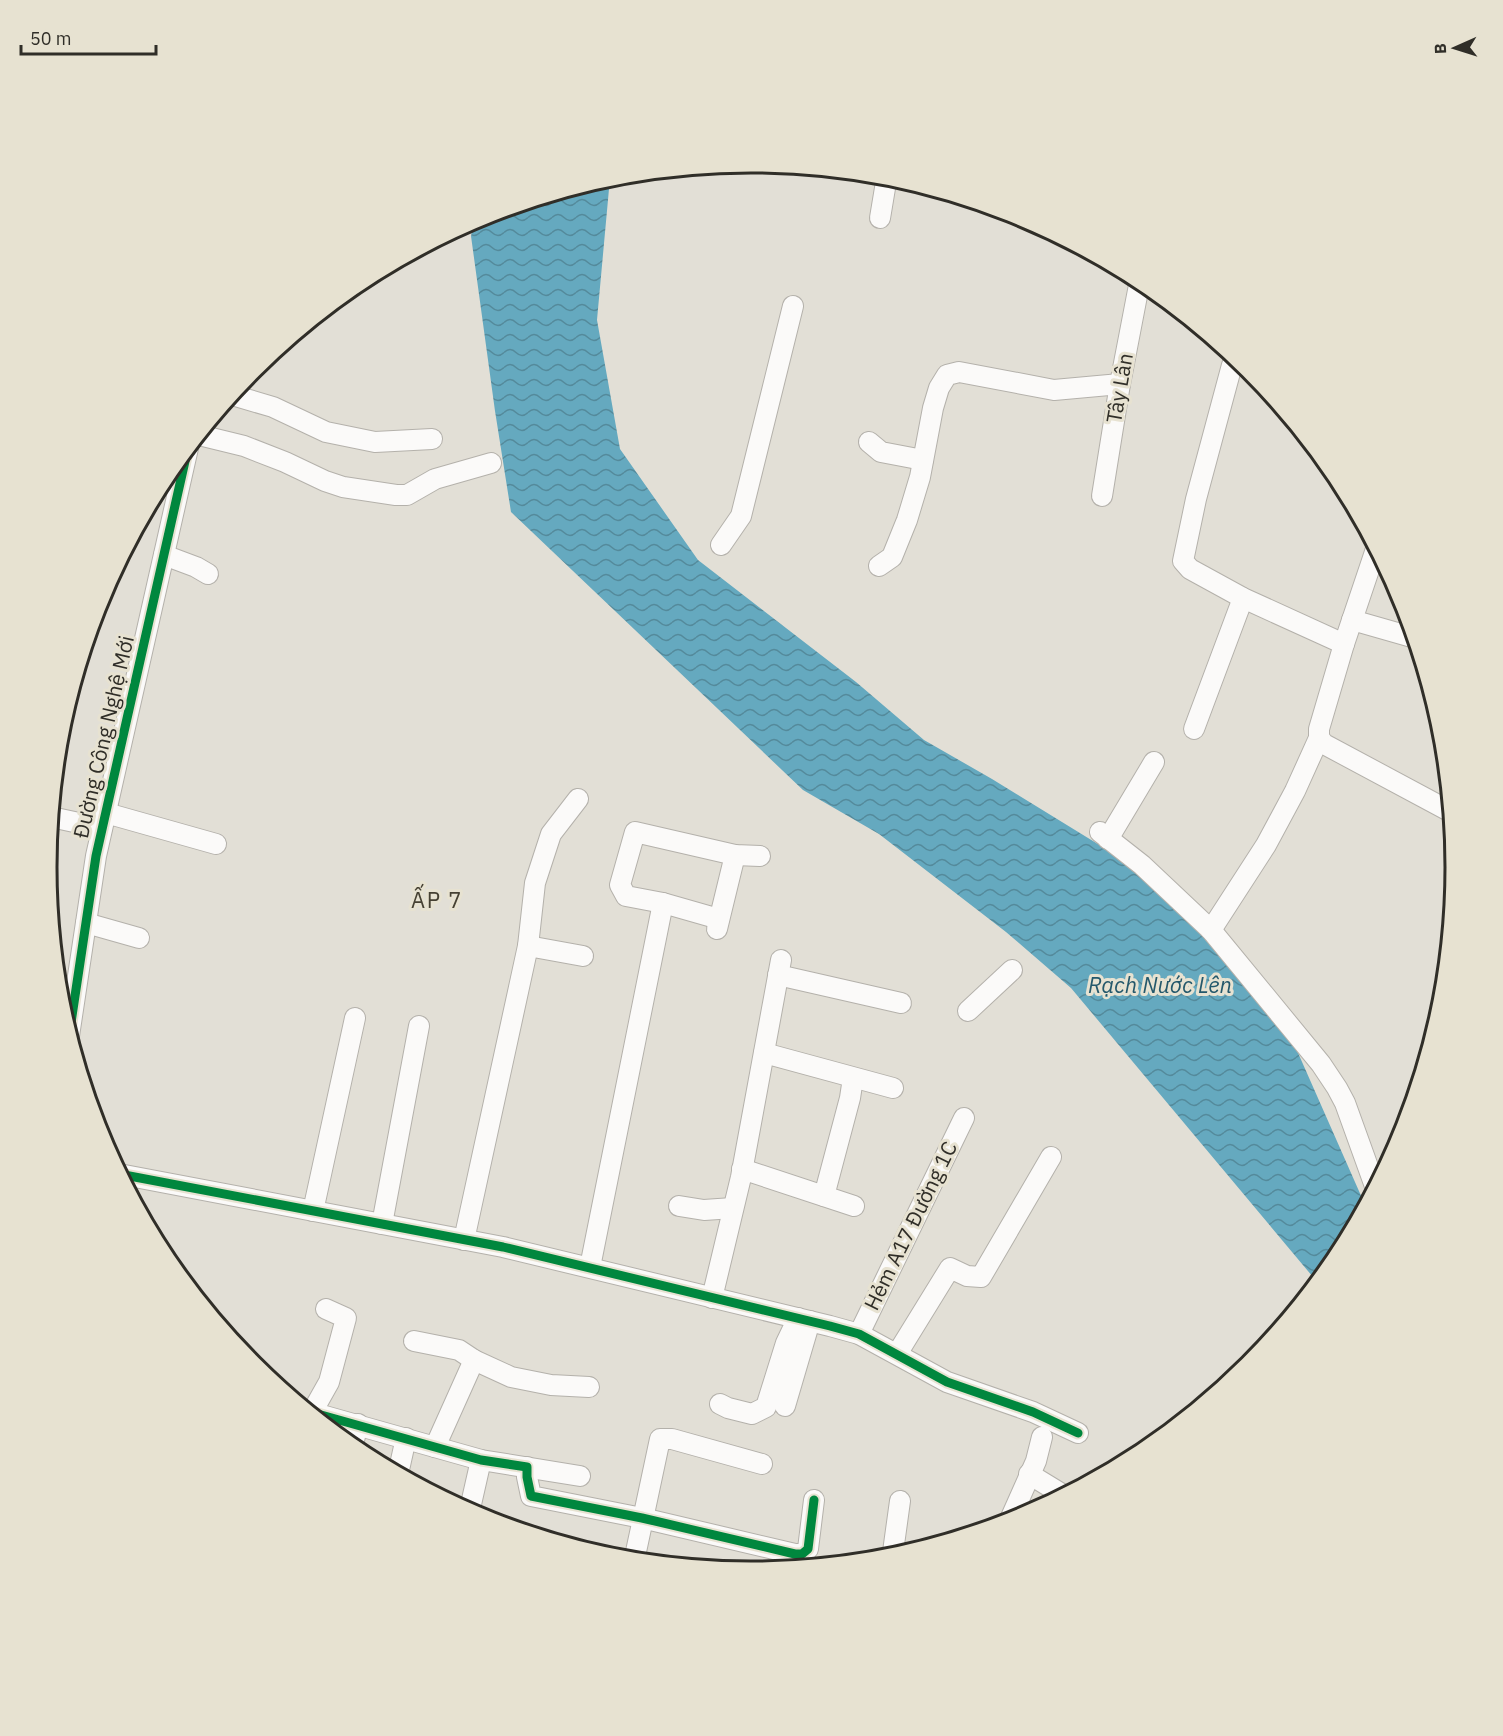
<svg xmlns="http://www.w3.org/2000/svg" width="1503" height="1736" viewBox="0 0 1503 1736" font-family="'IBM Plex Sans',sans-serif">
<defs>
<pattern id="water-waves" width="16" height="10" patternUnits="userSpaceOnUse" patternTransform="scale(1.5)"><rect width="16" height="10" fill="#65a9bf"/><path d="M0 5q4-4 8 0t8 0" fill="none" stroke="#548a9b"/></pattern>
</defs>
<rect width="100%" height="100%" fill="#e2dfd6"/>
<polygon fill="url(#water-waves)" points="610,178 597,320 620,449 698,560 856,682 924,740 992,779 1145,873 1213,938 1295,1046 1366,1207 1337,1260 1318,1283 1071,988 1006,932 879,834 803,790 511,512 495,411 471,236 474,221 482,217"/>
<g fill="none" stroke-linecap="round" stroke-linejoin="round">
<defs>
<g id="minor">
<polyline points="880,218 887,176"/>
<polyline points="1246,366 1232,365 1196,499 1183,561 1190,569 1243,598 1344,644"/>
<polyline points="232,395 273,407 326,432 375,442 432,439"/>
<polyline points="199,435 244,446 285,462 325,481 343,487 396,495 407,495 435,479 491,463"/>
<polyline points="869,442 881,452 923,460"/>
<polyline points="1102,496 1120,384 1140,280"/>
<polyline points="721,545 741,516 793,306"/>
<polyline points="164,555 196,567 208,574"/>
<polyline points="879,566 892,557 907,520 920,477 933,408 939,388 947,375 959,372 1054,390 1120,384"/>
<polyline points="1352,620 1415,638"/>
<polyline points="1194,729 1243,598"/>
<polyline points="1319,738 1324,744 1451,812"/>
<polyline points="106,813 216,844"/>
<polyline points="51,817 102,828"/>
<polyline points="1100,832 1142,865 1211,930 1321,1064 1337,1088 1345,1103 1376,1189"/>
<polyline points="1108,839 1154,762"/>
<polyline points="719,919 663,903 626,896 620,885 635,832 735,855 760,856"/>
<polyline points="86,923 139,938"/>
<polyline points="717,929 735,855"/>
<polyline points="1211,930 1266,845 1295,791 1319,738 1319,729 1344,644 1376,549"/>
<polyline points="528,946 583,956"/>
<polyline points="778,975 901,1003"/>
<polyline points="968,1011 1012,970"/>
<polyline points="69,1036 96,856 188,448"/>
<polyline points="764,1053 893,1088"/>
<polyline points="742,1169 854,1206"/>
<polyline points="119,1174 503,1247 830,1326 859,1334 947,1382 1033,1412 1078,1433"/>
<polyline points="824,1196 850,1098 853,1078"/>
<polyline points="679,1206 704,1210 733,1208"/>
<polyline points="313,1211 355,1018"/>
<polyline points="382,1224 419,1026"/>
<polyline points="464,1240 528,946 535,883 551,834 578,799"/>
<polyline points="590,1267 663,903"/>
<polyline points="712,1298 741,1177 781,960"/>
<polyline points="859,1334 964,1118"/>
<polyline points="414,1341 459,1350 474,1360"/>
<polyline points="897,1354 950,1268 967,1276 981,1277 1051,1157"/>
<polyline points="720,1404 728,1408 752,1414 766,1407 786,1343 798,1318"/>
<polyline points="785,1406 810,1321"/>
<polyline points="307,1411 481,1460 580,1476"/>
<polyline points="311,1414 329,1382 346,1318 326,1309"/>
<polyline points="435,1447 474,1360 511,1377 551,1385 589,1387"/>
<polyline points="352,1448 358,1424"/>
<polyline points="527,1467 527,1477 531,1496 642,1518 795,1554 802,1554 808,1549 814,1500"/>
<polyline points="398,1474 406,1438"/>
<polyline points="1029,1474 1065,1496"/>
<polyline points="469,1513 481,1460"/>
<polyline points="1008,1524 1036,1461 1042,1437"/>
<polyline points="892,1559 900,1501"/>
<polyline points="634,1561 660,1439 672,1439 762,1464"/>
</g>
</defs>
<use href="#minor" stroke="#b4b1ab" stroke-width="22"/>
<use href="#minor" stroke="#fbfaf9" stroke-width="20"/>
<defs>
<g id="cycleway">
<polyline points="69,1036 96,856 188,448"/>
<polyline points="119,1174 503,1247 830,1326 859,1334 947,1382 1033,1412 1078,1433"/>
<polyline points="307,1411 481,1460 527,1467 527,1477 531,1496 642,1518 795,1554 802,1554 808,1549 814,1500"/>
</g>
</defs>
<use href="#cycleway" stroke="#e7e2d1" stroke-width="13"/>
<use href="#cycleway" stroke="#00873e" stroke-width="9"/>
</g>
<g text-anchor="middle" stroke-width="6" stroke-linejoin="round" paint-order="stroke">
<g font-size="21" fill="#302e28" stroke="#e7e2d1">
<text transform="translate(1120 388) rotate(-80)" y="7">Tây Lân</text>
<text transform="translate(104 737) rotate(-77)" y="7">Đường Công Nghệ Mới</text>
<text transform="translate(911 1226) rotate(-64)" y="7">Hẻm A17 Đường 1C</text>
</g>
<g font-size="22" letter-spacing="1.5" fill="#464133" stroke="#e7e2d1">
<text x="437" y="908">ẤP 7</text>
</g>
<g font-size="22" font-style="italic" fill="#24586b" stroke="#e7e2d1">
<text x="1160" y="993">Rạch Nước Lên</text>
</g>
</g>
<path d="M0 0H1503V1736H0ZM57 867a694 694 0 1 1 1388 0a694 694 0 1 1-1388 0Z" fill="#e7e2d1" fill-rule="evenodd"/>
<path fill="none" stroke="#302e28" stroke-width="3" d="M57 867a694 694 0 1 1 1388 0a694 694 0 1 1-1388 0Z"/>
<g transform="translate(1455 48) rotate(267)" stroke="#e7e2d1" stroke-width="4.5" paint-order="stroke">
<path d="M0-4.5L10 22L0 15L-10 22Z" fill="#302e28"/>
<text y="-9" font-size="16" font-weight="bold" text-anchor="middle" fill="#302e28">B</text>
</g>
<path d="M21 45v9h135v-9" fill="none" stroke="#302e28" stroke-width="3"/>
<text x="30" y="45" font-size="18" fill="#302e28" stroke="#e7e2d1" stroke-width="4.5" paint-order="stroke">50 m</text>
</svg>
